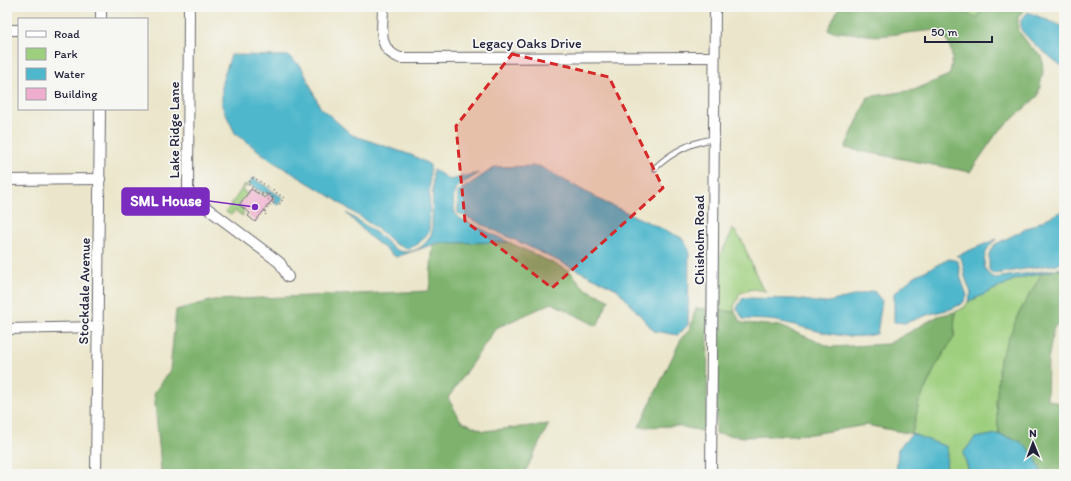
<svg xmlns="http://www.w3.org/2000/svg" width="1071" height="481" viewBox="0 0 1071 481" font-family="Itim,sans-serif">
<rect width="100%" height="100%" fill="#f6f6f2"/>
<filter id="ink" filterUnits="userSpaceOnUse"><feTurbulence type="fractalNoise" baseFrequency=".025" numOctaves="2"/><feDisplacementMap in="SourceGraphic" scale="8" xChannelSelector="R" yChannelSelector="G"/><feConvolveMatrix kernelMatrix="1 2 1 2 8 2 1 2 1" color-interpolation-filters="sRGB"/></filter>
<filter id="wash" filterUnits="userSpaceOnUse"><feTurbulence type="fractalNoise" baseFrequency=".012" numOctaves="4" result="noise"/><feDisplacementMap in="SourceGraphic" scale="16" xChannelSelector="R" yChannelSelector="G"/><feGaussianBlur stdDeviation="0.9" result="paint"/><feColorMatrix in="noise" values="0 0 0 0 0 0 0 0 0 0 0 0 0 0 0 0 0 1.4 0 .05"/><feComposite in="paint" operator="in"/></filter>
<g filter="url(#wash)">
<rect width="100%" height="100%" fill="#ebe6cb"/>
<g fill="#9ecf7e" stroke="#60785c">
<polygon points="949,7 985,7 977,18"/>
<path d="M245 184 248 186 244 187 243 190 244 192 248 193C247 199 242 210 243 216L235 211 231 215 226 212Z"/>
<polygon points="733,229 741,239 761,286 766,291 752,289 738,294 739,297 734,306 735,312 717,310 717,263"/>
<polygon points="1042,273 1018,315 996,402 999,434 975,438 963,453 970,474 946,474 947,447 912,434 919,402 936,366 954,337 955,312 965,307 968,302 1016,279"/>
</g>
<g fill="#7eb26d" stroke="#506a54">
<path d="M839 7H949L977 18 985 7H1030L1031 8 1025 9 1018 17V30L1030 46 1042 56 1043 72 1038 96 997 133 970 172 845 148 868 97 914 90 949 75C955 56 952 48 941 31L936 30 878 36 829 31 828 30Z"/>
<polygon points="509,242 570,271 584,288 609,300 597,326 552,303 496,328 448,398 461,421 484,431 549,424 524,474 161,474 160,455 154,393 170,370 176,310 214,300 429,291 433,244 437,243"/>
<polygon points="1064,268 1064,322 1054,327 1048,360 1047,399 1064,405 1064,474 1042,474 1033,453 1019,441 999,434 996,402 1000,359 1018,315 1042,273"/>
<path d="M696 308 708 309 707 432 677 426 639 427 682 337C695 327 690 321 696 308Z"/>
<polygon points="717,310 735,312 740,321 743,323 780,326 831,347 888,344 938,316 955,312 954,337 936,366 919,402 912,434 866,425 812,434 745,437 716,434"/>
</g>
<g fill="#4fb7cc" stroke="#386c84">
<polygon points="1028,12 1064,27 1064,68 1033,43 1021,30 1021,20"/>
<polygon points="231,55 288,56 301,66 320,107 352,135 414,156 430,165 429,232 418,244 408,249 395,244 382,232 330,196 272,161 235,133 222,106 222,82"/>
<polygon points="539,166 604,202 682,238 689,250 688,325 678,335 654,331 617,289 458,213 458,192 495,167"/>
<path d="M433 169 450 180 479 173 456 188C452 195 453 210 457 217L509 242 437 243 396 257 370 237 346 213C357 220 368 227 379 235 384 239 388 244 393 248 408 258 427 248 432 232Z"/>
<polygon points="253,178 283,198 278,205 273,202 275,198 269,194 260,191 249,184"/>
<polygon points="1064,210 1064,263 994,274 989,270 989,254 994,245"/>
<path d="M997 239C984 246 977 272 995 278L1064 268 1016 279 968 302 971 293 965 277 962 260 959 256H956Z"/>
<polygon points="949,259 958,261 961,279 967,295 963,303 951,309 930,314 905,323 894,322 894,293 915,276"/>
<path d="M874 291 882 301 877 334C841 342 812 328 777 321 767 319 754 320 743 319L737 308 743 298 796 299 824 303Z"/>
<polygon points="912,434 947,447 946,474 896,474 898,449"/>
<polygon points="997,434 1019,441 1033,453 1042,474 970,474 963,453 975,438"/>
</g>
<g id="blocks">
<polygon fill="#efadcd" points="251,189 265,198 268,194 273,199 255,222 248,216 250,213 239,205"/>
</g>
</g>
<g filter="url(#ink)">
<use href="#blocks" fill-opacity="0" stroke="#68676d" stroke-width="1"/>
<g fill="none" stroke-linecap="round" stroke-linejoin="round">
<defs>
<path id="lane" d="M655 168C672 152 690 142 714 139"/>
<g id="street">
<polyline points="189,7 188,190 192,197 275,259 280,263 288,277"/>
<path d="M383 7C383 28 376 49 400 58L714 57"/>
<polyline points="101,19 101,7"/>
<polyline points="7,30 19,30"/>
<polyline points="7,180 100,179"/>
<polyline points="7,329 98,327"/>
<polyline points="96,474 100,109"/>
<polyline points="711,474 715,7"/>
</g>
</defs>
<use href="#lane" stroke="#68676d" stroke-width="7"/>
<use href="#street" stroke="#68676d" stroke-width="12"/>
<g stroke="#68676d" stroke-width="1.5" stroke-dasharray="1 3" stroke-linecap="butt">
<polygon points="253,177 284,198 278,206 272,202 274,198 268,194 259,193 248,184"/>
<polyline points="262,194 272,202 264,213 266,215"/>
</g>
<use href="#lane" stroke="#fff" stroke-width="5"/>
<use href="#street" stroke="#fff" stroke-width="10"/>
</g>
</g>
<path fill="#d62828" fill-opacity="0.2" stroke="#d62828" stroke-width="3" stroke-dasharray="8 5" stroke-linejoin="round" d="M512 54 609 77 663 188 552 288 465 221 456 126Z"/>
<g text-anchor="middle" stroke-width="4" stroke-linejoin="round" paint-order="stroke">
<g font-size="14" fill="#22223b" stroke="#f6f6f2">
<text x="527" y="48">Legacy Oaks Drive</text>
<text transform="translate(174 130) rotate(-90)" y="5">Lake Ridge Lane</text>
<text transform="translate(699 240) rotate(-90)" y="5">Chisholm Road</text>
<text transform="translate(84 291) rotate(-89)" y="5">Stockdale Avenue</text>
</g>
</g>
<path fill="none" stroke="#7b2cbf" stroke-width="1.5" d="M255 207L209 201"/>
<circle fill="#7b2cbf" stroke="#f6f6f2" stroke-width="1.5" cx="255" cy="207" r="4"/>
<rect fill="#7b2cbf" stroke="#7b2cbf" stroke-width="1.5" x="122" y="188" width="87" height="27" rx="4"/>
<g font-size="15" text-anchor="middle" font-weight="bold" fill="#fff">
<text x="166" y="206">SML House</text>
</g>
<rect width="1071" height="481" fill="none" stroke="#f6f6f2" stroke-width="24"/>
<rect x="18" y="18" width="130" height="92" fill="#f6f6f2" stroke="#a1a1a9"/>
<rect x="26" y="31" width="20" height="6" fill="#ffffff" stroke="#a1a1a9"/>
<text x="54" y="38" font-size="12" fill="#22223b">Road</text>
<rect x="26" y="48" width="20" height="12" fill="#9ecf7e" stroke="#a1a1a9"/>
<text x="54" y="58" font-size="12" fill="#22223b">Park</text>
<rect x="26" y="68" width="20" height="12" fill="#4fb7cc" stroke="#a1a1a9"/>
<text x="54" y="78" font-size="12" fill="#22223b">Water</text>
<rect x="26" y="88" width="20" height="12" fill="#efadcd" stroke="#a1a1a9"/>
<text x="54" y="98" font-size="12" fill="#22223b">Building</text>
<g transform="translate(1033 443) rotate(359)" stroke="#f6f6f2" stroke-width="3" paint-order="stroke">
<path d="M0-3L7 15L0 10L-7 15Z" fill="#22223b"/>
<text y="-6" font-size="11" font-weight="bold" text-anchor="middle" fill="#22223b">N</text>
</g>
<path d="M925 36v6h67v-6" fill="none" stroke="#22223b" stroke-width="2"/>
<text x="931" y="36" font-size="12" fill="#22223b" stroke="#f6f6f2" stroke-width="3" paint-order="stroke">50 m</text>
</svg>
